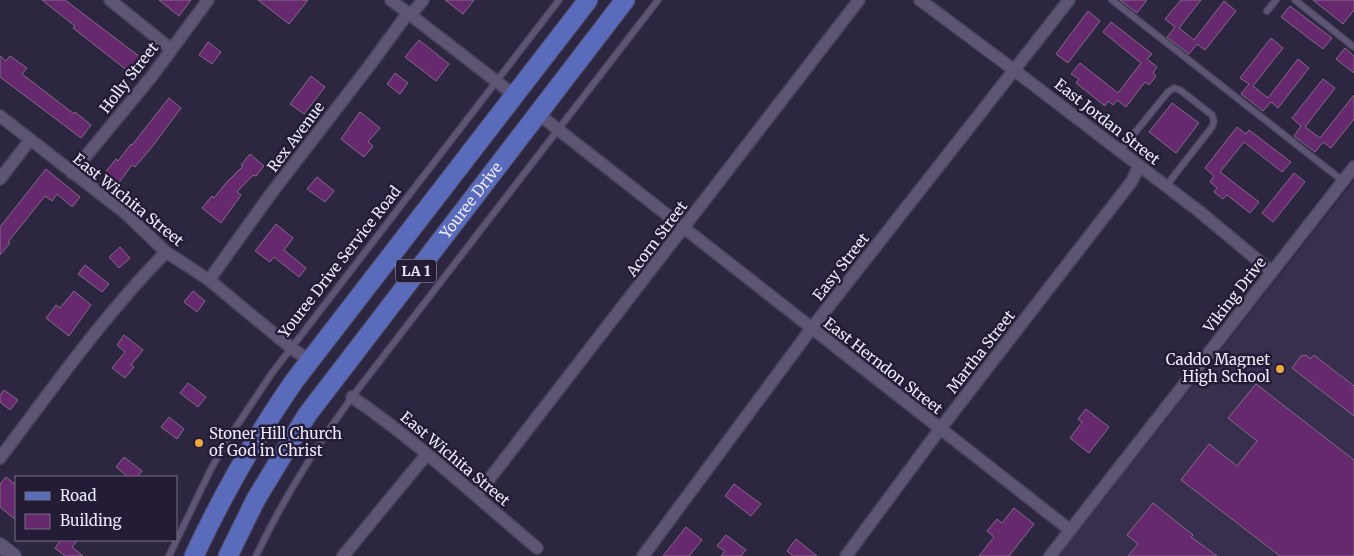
<svg xmlns="http://www.w3.org/2000/svg" width="1354" height="556" viewBox="0 0 1354 556" font-family="Merriweather,serif">
<rect width="100%" height="100%" fill="#2d2641"/>
<polygon fill="#382f4f" points="1354,181 1354,556 1059,556"/>
<g fill="#66296e" stroke="#836b85">
<polygon points="42,0 65,0 144,60 133,75 73,28 75,26"/>
<polygon points="159,0 191,0 179,16"/>
<polygon points="258,0 308,0 289,24"/>
<polygon points="445,0 474,0 463,14"/>
<polygon points="1120,0 1147,0 1137,13"/>
<polygon points="1181,0 1201,0 1179,28 1194,40 1224,1 1236,11 1205,50 1197,44 1189,54 1167,37 1175,27 1165,19"/>
<polygon points="1313,0 1354,0 1354,10 1343,24"/>
<polygon points="1290,6 1332,38 1323,49 1281,17"/>
<polygon points="1088,11 1100,21 1068,63 1056,54"/>
<polygon points="1111,22 1152,54 1147,59 1157,67 1153,73 1156,76 1149,85 1145,82 1126,107 1117,100 1113,105 1108,101 1105,106 1076,83 1079,79 1071,74 1080,63 1118,93 1141,63 1103,32"/>
<polygon points="1271,38 1283,48 1253,86 1268,98 1298,59 1309,68 1278,108 1271,102 1263,111 1241,94 1249,84 1240,78"/>
<polygon points="419,40 449,64 436,81 405,57"/>
<polygon points="208,42 221,52 212,64 199,55"/>
<polygon points="1345,48 1354,56 1354,73 1336,59"/>
<polygon points="0,56 6,61 10,56 27,68 22,74 74,114 75,112 91,125 81,138 0,77"/>
<polygon points="395,73 408,83 400,94 387,84"/>
<polygon points="311,76 325,87 304,114 290,104"/>
<polygon points="1323,79 1335,88 1305,127 1320,138 1354,95 1354,119 1331,148 1323,142 1315,152 1294,136 1301,126 1292,118"/>
<polygon points="169,98 181,108 152,147 135,167 132,165 117,185 103,175 116,159 118,161 131,144 132,145"/>
<polygon points="1172,103 1199,123 1176,153 1149,132"/>
<polygon points="360,112 380,128 368,142 373,146 364,157 341,139"/>
<polygon points="1237,127 1246,134 1249,130 1291,162 1282,172 1244,142 1220,172 1259,202 1250,213 1227,195 1223,199 1214,192 1217,188 1210,182 1214,176 1205,168"/>
<polygon points="250,154 264,166 256,176 253,175 237,192 241,195 221,223 202,208 212,196 214,198 226,183 243,166 241,165"/>
<polygon points="46,169 80,197 72,207 57,194 52,201 45,196 8,242 10,243 0,255 0,227"/>
<polygon points="1294,173 1305,182 1273,222 1262,213"/>
<polygon points="317,177 334,191 325,202 307,189"/>
<polygon points="276,224 293,238 284,250 306,268 299,277 274,257 270,262 255,251"/>
<polygon points="120,247 130,258 119,268 109,257"/>
<polygon points="85,265 109,284 102,292 78,274"/>
<polygon points="74,291 91,305 69,336 46,318 56,305 60,308"/>
<polygon points="193,291 205,301 197,312 184,302"/>
<polygon points="124,335 143,350 131,365 134,367 125,378 112,368 125,352 117,345"/>
<polygon points="1306,355 1310,359 1314,355 1354,386 1354,416 1292,368 1301,356"/>
<polygon points="188,383 206,397 198,407 180,393"/>
<polygon points="1256,384 1354,460 1354,556 1280,556 1181,480 1209,444 1237,466 1257,441 1228,418"/>
<polygon points="4,390 18,400 10,410 0,402 0,395"/>
<polygon points="1086,409 1109,427 1089,453 1070,438 1082,422 1078,419"/>
<polygon points="169,417 184,429 177,439 161,427"/>
<polygon points="124,457 142,471 137,477 128,477 116,467"/>
<polygon points="6,477 16,485 16,520 0,507 0,484"/>
<polygon points="734,484 761,504 751,516 725,496"/>
<polygon points="1153,503 1193,535 1191,537 1217,556 1128,556 1138,544 1127,535"/>
<polygon points="1014,508 1034,524 1009,556 979,556 994,537 987,531 997,519 1002,523"/>
<polygon points="686,527 702,540 689,556 663,556"/>
<polygon points="726,535 746,550 741,556 721,556 725,551 717,546"/>
<polygon points="796,539 817,556 793,556 787,551"/>
<polygon points="61,540 78,540 72,547 83,556 65,556 55,548"/>
</g>
<g fill="none" stroke-linecap="round" stroke-linejoin="round">
<defs>
<g id="service">
<polyline points="1112,0 1343,181"/>
<polyline points="1295,0 1354,47"/>
<polyline points="1267,11 1276,0"/>
<polyline points="1120,151 1168,92 1174,88 1180,90 1212,115 1214,121 1212,127 1166,186"/>
<polyline points="169,556 210,471 226,442 272,373 559,0"/>
<path d="M256 556C283 499 315 448 352 397L658 0"/>
</g>
<g id="minor">
<polyline points="110,0 171,49"/>
<polyline points="391,0 514,95"/>
<polyline points="920,0 1014,70 1200,212 1272,272"/>
<polyline points="411,15 423,0"/>
<polyline points="537,113 1070,530"/>
<polyline points="0,116 125,213 166,252 209,280 290,347 310,361"/>
<polyline points="72,173 152,76 208,0"/>
<polyline points="0,179 30,140"/>
<polyline points="209,280 270,195 370,65 408,13"/>
<path d="M352 397C418 442 476 497 537 548"/>
<path d="M0 458C53 388 104 315 166 252"/>
<polyline points="477,495 859,0"/>
<polyline points="343,556 427,454"/>
<polyline points="643,556 811,329 1069,0"/>
<polyline points="846,556 940,429 1118,199 1132,181 1139,166"/>
<polyline points="1050,556 1354,167"/>
</g>
<polyline id="tertiary" points="0,545 14,556"/>
<g id="primary">
<path d="M194 556C223 494 256 436 295 380L588 0"/>
<path id="s1" d="M228 556 256 499 307 415 625 0"/>
</g>
</defs>
<use href="#service" stroke="#49435a" stroke-width="8"/>
<use href="#minor" stroke="#49435a" stroke-width="14"/>
<use href="#tertiary" stroke="#49435a" stroke-width="16"/>
<use href="#primary" stroke="#49435a" stroke-width="21"/>
<use href="#service" stroke="#5d5573" stroke-width="5.5"/>
<use href="#minor" stroke="#5d5573" stroke-width="11"/>
<use href="#tertiary" stroke="#5d5573" stroke-width="14"/>
<use href="#primary" stroke="#596bba" stroke-width="19"/>
</g>
<g fill="#eea83c" stroke="#241c36" stroke-width="2">
<circle cx="1280" cy="369" r="5"/>
<circle cx="199" cy="443" r="5"/>
</g>
<g text-anchor="middle" stroke-width="5" stroke-linejoin="round" paint-order="stroke">
<rect fill="#241c36" stroke="#b0acbf" stroke-width="1" x="396" y="259.5" width="40" height="23" rx="4"/>
<g font-size="14" font-weight="bold" fill="#ece9fa">
<text x="416" y="276">LA 1</text>
</g>
<g font-size="15" fill="#ece9fa" stroke="#241c36">
<text transform="translate(129 78) rotate(-52)" y="5">Holly Street</text>
<text transform="translate(1107 122) rotate(38)" y="5">East Jordan Street</text>
<text transform="translate(296 137) rotate(-53)" y="5">Rex Avenue</text>
<text transform="translate(128 200) rotate(39)" y="5">East Wichita Street</text>
<text dy="5" stroke="none"><textPath href="#s1" startOffset="432">Youree Drive</textPath></text>
<text transform="translate(657 239) rotate(-53)" y="5">Acorn Street</text>
<text transform="translate(340 262) rotate(-52)" y="5">Youree Drive Service Road</text>
<text transform="translate(841 267) rotate(-52)" y="5">Easy Street</text>
<text transform="translate(1235 295) rotate(-52)" y="5">Viking Drive</text>
<text transform="translate(981 352) rotate(-52)" y="5">Martha Street</text>
<text transform="translate(883 366) rotate(38)" y="5">East Herndon Street</text>
<text transform="translate(455 459) rotate(40)" y="5">East Wichita Street</text>
</g>
<g font-size="15" fill="#ece9fa" stroke="#241c36" text-anchor="end">
<text x="1270" y="365">Caddo Magnet<tspan x="1270" dy="17">High School</tspan></text>
<text x="209" y="439" text-anchor="start">Stoner Hill Church<tspan x="209" dy="17">of God in Christ</tspan></text>
</g>
</g>
<rect x="15" y="476" width="162" height="65" fill="#241c36" stroke="#746e84"/>
<rect x="25" y="492" width="25" height="8" fill="#596bba" stroke="#746e84"/>
<text x="60" y="501" font-size="15" fill="#ece9fa">Road</text>
<rect x="25" y="514" width="25" height="15" fill="#66296e" stroke="#746e84"/>
<text x="60" y="526" font-size="15" fill="#ece9fa">Building</text>
</svg>
